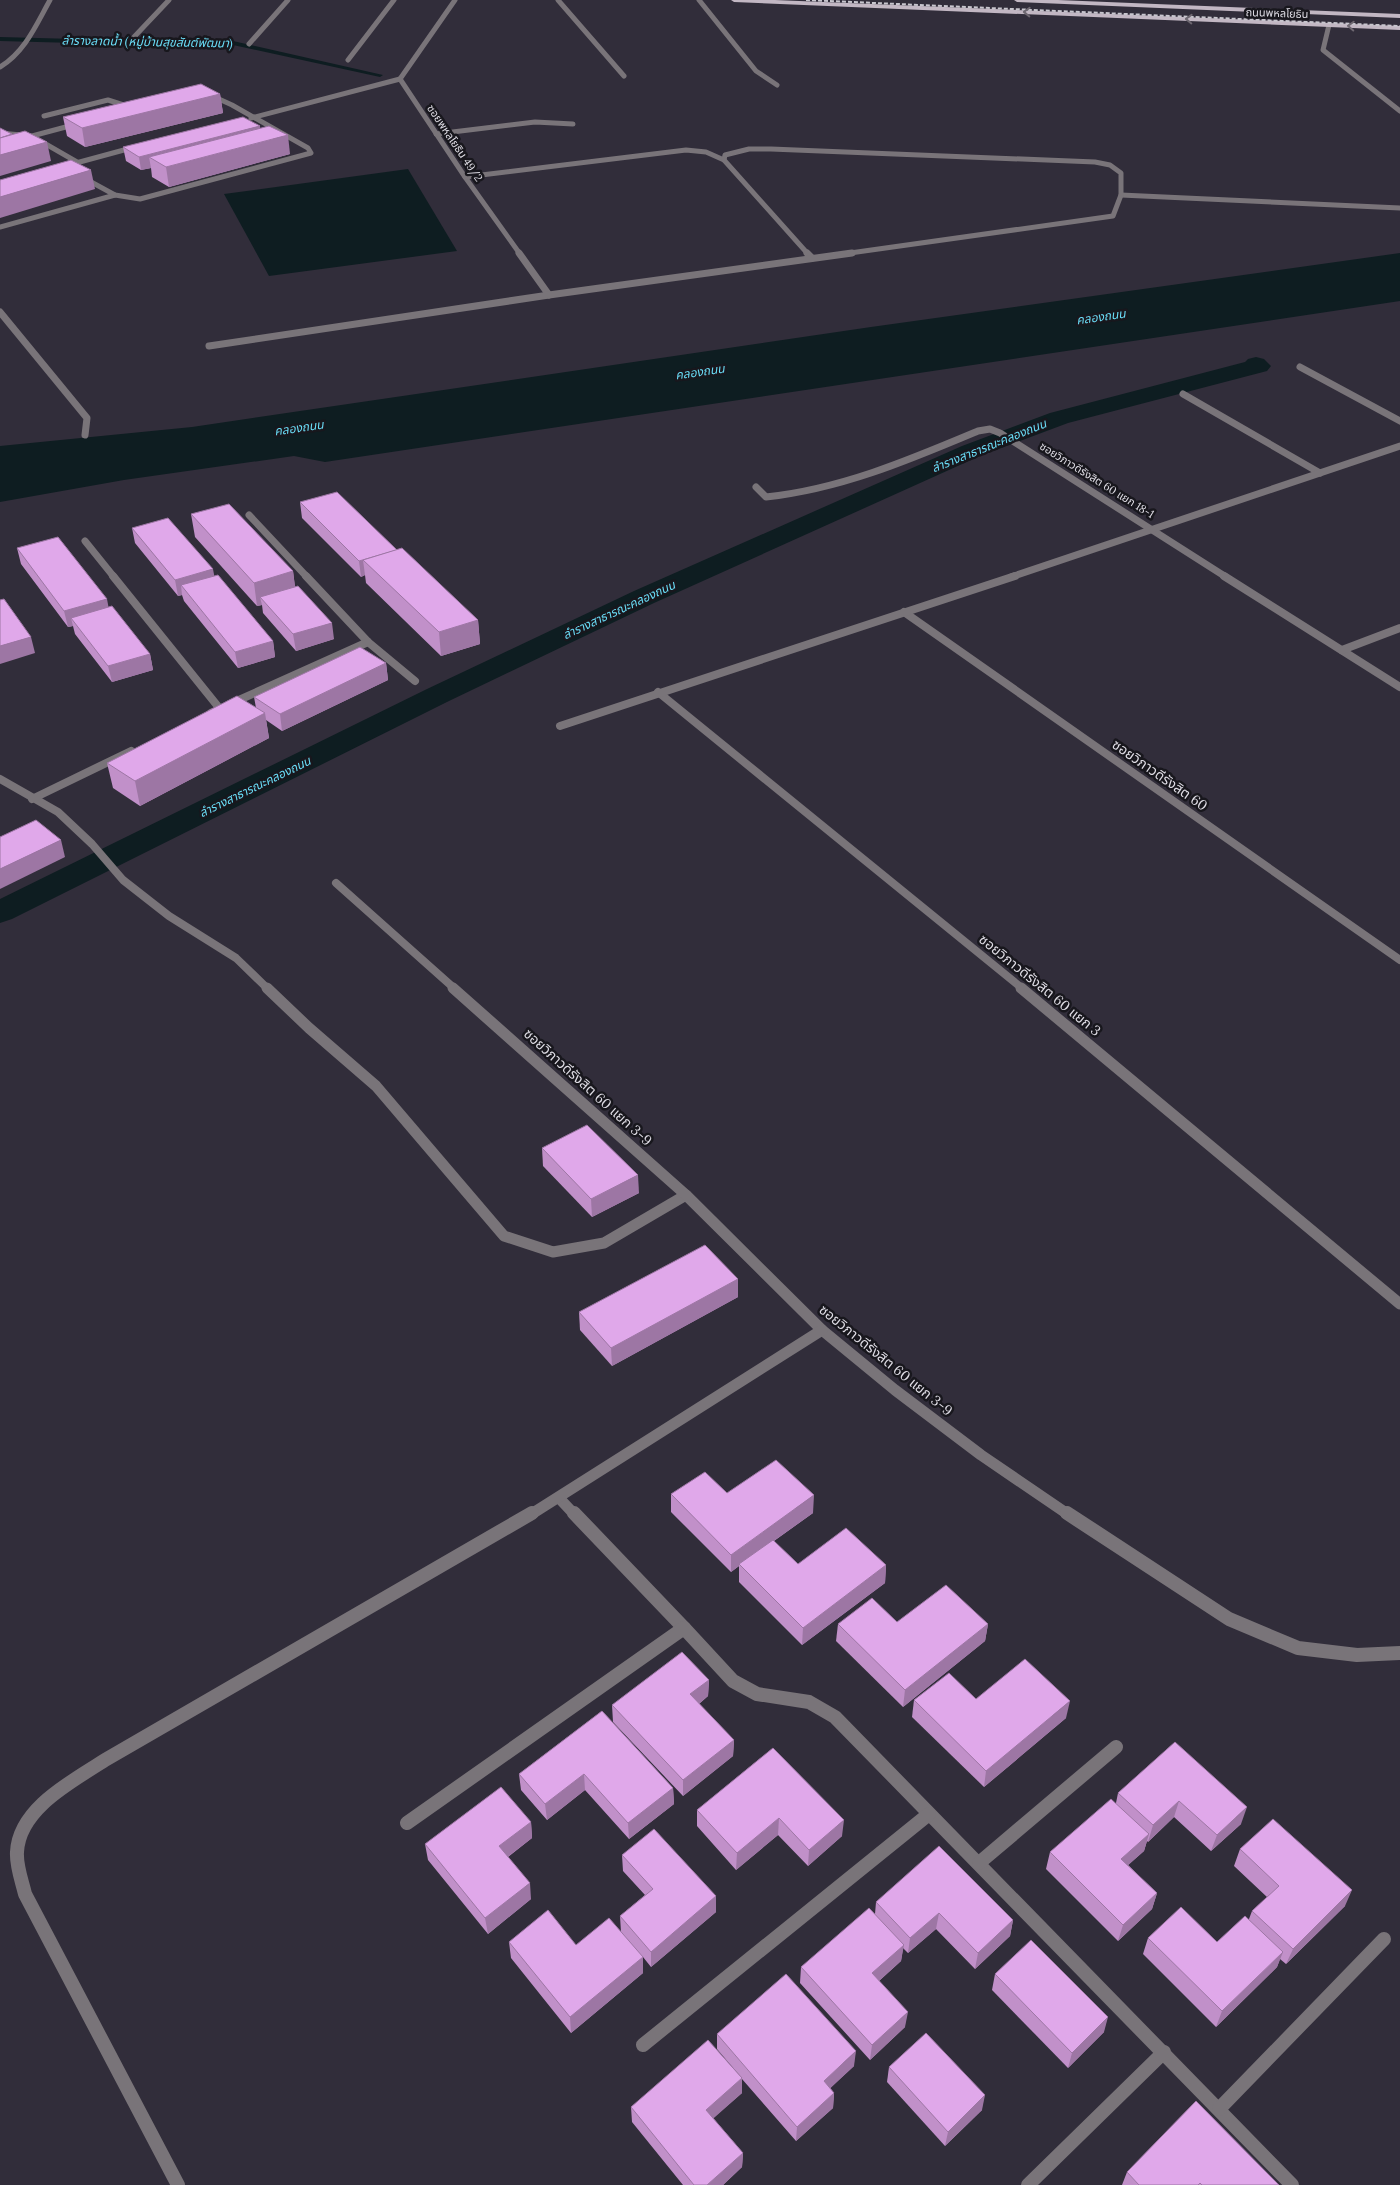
<svg xmlns="http://www.w3.org/2000/svg" width="1400" height="2185" viewBox="0 0 1400 2185" font-family="Lora,'Noto Sans Thai',serif">
<rect width="100%" height="100%" fill="#312d3a"/>
<g fill="#0e1d21">
<polygon points="408,169 457,251 269,276 224,194"/>
<polygon points="1400,253 1400,301 325,462 294,456 124,480 0,502 0,446 192,427 871,327"/>
</g>
<g fill="none" stroke-linecap="round" stroke-linejoin="round">
<polygon fill="#0e1d21" fill-rule="evenodd" points="0,37 113,40 179,38 233,41 383,75 380,77 233,45 179,42 113,44 0,41"/>
<polygon fill="#0e1d21" fill-rule="evenodd" points="1256,357 1264,359 1271,366 1267,371 1068,423 980,456 654,603 449,701 12,919 0,923 0,899 427,689 634,591 962,446 1050,413 1245,362 1248,359"/>
<g stroke="#797479" stroke-width="5">
<polyline points="558,0 624,76"/>
<polyline points="699,0 756,71 777,85"/>
<polyline points="1329,25 1323,50 1400,111"/>
<polyline points="134,37 169,0"/>
<polyline points="249,44 288,0"/>
<polyline points="348,60 394,0"/>
<path d="M0 67C25 52 36 25 50 0"/>
<polyline points="400,79 465,177 520,254"/>
<polyline points="400,79 455,0"/>
<polyline points="44,116 108,100 133,108"/>
<polyline points="251,118 400,79"/>
<polyline points="0,133 32,136 77,124"/>
<polyline points="436,134 535,122 573,124"/>
<polyline points="37,139 77,162"/>
<polyline points="65,166 135,147"/>
<polyline points="82,177 115,195 140,199 311,153 308,148 232,105 208,94"/>
<polyline points="465,177 686,150 706,152 724,160"/>
<polyline points="1121,195 1400,208"/>
<polyline points="0,227 115,195"/>
<polyline points="808,254 724,160 725,155 749,149 771,149 1095,162 1110,165 1121,173 1121,195 1113,216 843,254"/>
</g>
<g stroke="#797479" stroke-width="7">
<polyline points="519,253 549,295"/>
<polyline points="807,253 812,258"/>
<polyline points="0,312 87,418 85,435"/>
<polyline points="209,346 549,295 852,253"/>
<polyline points="1300,367 1400,421"/>
<polyline points="1183,394 1320,473"/>
<path d="M756 487 766 497C841 489 909 460 978 431L990 429 1000 433 1226 577"/>
<polyline points="249,515 307,577"/>
<polyline points="85,541 114,577"/>
<polyline points="1011,577 1400,446"/>
</g>
<g stroke="#797479" stroke-width="8">
<polyline points="113,576 220,709 211,713"/>
<polyline points="306,576 368,642 415,681"/>
<polyline points="1224,576 1400,687"/>
<polyline points="904,612 1400,960"/>
<polyline points="1342,650 1400,628"/>
<polyline points="658,692 1023,989"/>
<polyline points="230,704 368,642"/>
<polyline points="560,726 1015,576"/>
<polyline points="0,779 58,812 92,844 123,880 169,916 236,958 268,989"/>
<polyline points="32,799 131,751"/>
<polyline points="336,883 455,989"/>
</g>
<g stroke="#797479" stroke-width="11">
<polyline points="267,988 309,1028 376,1086 504,1236 553,1252 604,1243 686,1195"/>
<polyline points="453,988 686,1195 822,1330 895,1390 981,1455 1069,1515"/>
<polyline points="1021,988 1400,1304"/>
<polyline points="559,1498 575,1515"/>
<polyline points="530,1515 822,1330"/>
</g>
<g stroke="#797479" stroke-width="14">
<polyline points="574,1513 684,1628"/>
<polyline points="1067,1513 1229,1619 1298,1648 1357,1655 1400,1653"/>
<polyline points="407,1823 684,1628 733,1681 757,1694 809,1702 835,1717 1292,2185"/>
<polyline points="979,1863 1116,1747"/>
<polyline points="643,2045 929,1814"/>
<polyline points="1219,2109 1384,1939"/>
<path d="M178 2185 25 1894C22 1881 16 1866 17 1852 19 1808 73 1781 105 1760L532 1513"/>
<polyline points="1028,2185 1164,2052"/>
</g>
<g fill="#c2b7c3" fill-rule="evenodd">
<polygon points="731,0 775,0 1400,26 1400,30 734,2"/>
<polygon points="1014,0 1058,0 1400,14 1400,18 1017,2"/>
</g>
<polyline stroke="#c7c5cd" stroke-width="2" stroke-dasharray="4 2" stroke-linecap="butt" points="806,0 1400,26"/>
</g>
<g fill="#c190c9">
<polygon points="220,94 223,113 85,147 67,136 63,117"/>
<polygon points="260,128 290,154 169,187 152,177 151,168 141,170 126,161 123,147"/>
<polygon points="300,502 397,550 478,620 480,644 441,656 366,583 365,575 361,577 302,518"/>
<polygon points="191,514 293,571 295,587 334,639 296,651 263,613 262,605 257,606 195,537"/>
<polygon points="132,528 214,576 273,641 275,657 238,668 184,601 182,595 178,596 135,543"/>
<polygon points="17,548 108,607 150,654 153,670 112,682 75,634 73,626 68,627 21,564"/>
<polygon points="386,663 388,680 282,731 266,720 269,738 140,806 113,788 107,763 256,708 254,697"/>
<polygon points="542,1148 639,1193 592,1217 543,1166"/>
<polygon points="738,1279 738,1297 612,1366 580,1330 579,1312"/>
<polygon points="727,1493 813,1513 774,1541 798,1564 886,1565 885,1583 802,1645 739,1582 739,1566 731,1572 671,1512 671,1494"/>
<polygon points="897,1622 988,1624 985,1641 903,1707 836,1641 838,1624"/>
<polygon points="709,1680 708,1696 699,1704 734,1740 733,1756 683,1796 613,1722 612,1705"/>
<polygon points="976,1699 1066,1718 984,1787 912,1717 914,1700"/>
<polygon points="602,1711 673,1788 674,1804 629,1839 585,1790 547,1820 521,1790 519,1774"/>
<polygon points="1175,1742 1241,1824 1211,1851 1174,1817 1148,1842 1147,1841 1144,1851 1128,1865 1157,1893 1152,1909 1118,1941 1046,1869 1050,1852 1116,1803 1118,1793"/>
<polygon points="773,1748 842,1836 808,1866 778,1835 736,1870 697,1826 697,1810"/>
<polygon points="531,1822 532,1838 508,1857 531,1899 488,1934 428,1860 425,1844"/>
<polygon points="1240,1849 1345,1906 1286,1964 1280,1959 1277,1967 1216,2027 1143,1954 1148,1938 1217,1942 1249,1919 1252,1911 1267,1897 1234,1866"/>
<polygon points="622,1855 716,1896 716,1912 651,1967 643,1957 643,1973 571,2033 511,1958 509,1942 576,1945 621,1932 620,1916 645,1895 623,1871"/>
<polygon points="876,1902 1013,1920 1010,1936 975,1969 936,1929 908,1953 903,1948 901,1961 879,1981 905,2027 870,2060 800,1983 801,1967 875,1914"/>
<polygon points="995,1974 1104,2032 1068,2068 992,1990"/>
<polygon points="717,2034 854,2066 830,2088 834,2093 833,2108 796,2141 742,2079 742,2093 713,2118 743,2153 742,2167 723,2185 683,2185 632,2122 631,2107 740,2076 717,2049"/>
<polygon points="889,2067 982,2110 945,2146 887,2082"/>
<polygon points="1127,2172 1279,2185 1122,2185"/>
</g>
<g fill="#9d76a4">
<polygon points="220,94 223,113 85,147 82,128"/>
<polygon points="260,126 261,139 149,157 151,168 141,170 139,157"/>
<polygon points="288,135 290,154 169,187 166,167"/>
<polygon points="47,142 51,161 0,176 0,155"/>
<polygon points="91,170 95,189 0,218 0,197"/>
<polygon points="397,550 363,560 365,575 361,577 359,561"/>
<polygon points="213,569 216,585 181,585 182,595 178,596 175,580"/>
<polygon points="293,571 296,595 260,597 262,605 257,606 254,583"/>
<polygon points="107,599 110,615 71,618 73,626 68,627 64,611"/>
<polygon points="478,620 480,644 441,656 439,632"/>
<polygon points="332,623 334,639 296,651 293,634"/>
<polygon points="31,637 35,653 0,664 0,646"/>
<polygon points="273,641 275,657 238,668 235,652"/>
<polygon points="150,654 153,670 112,682 108,666"/>
<polygon points="386,663 388,680 282,731 280,714"/>
<polygon points="265,713 269,738 140,806 135,781"/>
<polygon points="61,840 65,857 0,889 0,869"/>
<polygon points="638,1175 639,1193 592,1217 591,1199"/>
<polygon points="738,1279 738,1297 612,1366 611,1348"/>
<polygon points="814,1495 813,1513 740,1565 739,1564 739,1566 731,1572 731,1555"/>
<polygon points="886,1565 885,1583 802,1645 803,1628"/>
<polygon points="988,1624 985,1641 903,1707 905,1690"/>
<polygon points="709,1680 708,1696 690,1711 690,1694"/>
<polygon points="1070,1701 1066,1718 984,1787 986,1771"/>
<polygon points="734,1740 733,1756 683,1796 683,1780"/>
<polygon points="584,1774 585,1790 547,1820 545,1804"/>
<polygon points="673,1788 674,1804 629,1839 628,1823"/>
<polygon points="1179,1801 1174,1817 1148,1842 1153,1825"/>
<polygon points="1247,1807 1241,1824 1211,1851 1217,1835"/>
<polygon points="779,1818 778,1835 736,1870 737,1853"/>
<polygon points="844,1820 842,1836 808,1866 809,1850"/>
<polygon points="531,1822 532,1838 501,1862 499,1846"/>
<polygon points="1149,1834 1144,1851 1117,1875 1121,1859"/>
<polygon points="530,1883 531,1899 488,1934 485,1918"/>
<polygon points="1352,1890 1345,1906 1286,1964 1293,1949"/>
<polygon points="1157,1893 1152,1909 1118,1941 1123,1925"/>
<polygon points="716,1896 716,1912 651,1967 651,1952"/>
<polygon points="939,1913 936,1929 908,1953 910,1938"/>
<polygon points="1013,1920 1010,1936 975,1969 978,1953"/>
<polygon points="904,1945 901,1961 870,1989 872,1973"/>
<polygon points="1283,1952 1277,1967 1216,2027 1222,2011"/>
<polygon points="643,1957 643,1973 571,2033 570,2017"/>
<polygon points="908,2012 905,2027 870,2060 872,2045"/>
<polygon points="1108,2017 1104,2032 1068,2068 1072,2053"/>
<polygon points="856,2051 854,2066 822,2096 824,2081"/>
<polygon points="742,2078 742,2093 706,2125 706,2110"/>
<polygon points="834,2093 833,2108 796,2141 797,2127"/>
<polygon points="985,2095 982,2110 945,2146 948,2132"/>
<polygon points="743,2153 742,2167 723,2185 707,2185"/>
</g>
<g fill="#e0a8ea" stroke="#9d76a4">
<polygon points="201,84 220,94 82,128 63,117"/>
<polygon points="243,117 260,126 139,157 123,147"/>
<polygon points="269,126 288,135 166,167 149,157"/>
<polygon points="0,128 12,134 0,138"/>
<polygon points="25,131 47,142 0,155 0,138"/>
<polygon points="71,160 91,170 0,197 0,180"/>
<polygon points="337,492 397,550 359,561 300,502"/>
<polygon points="229,504 293,571 254,583 191,514"/>
<polygon points="168,518 213,569 175,580 132,528"/>
<polygon points="58,537 107,599 64,611 17,548"/>
<polygon points="402,548 478,620 439,632 363,560"/>
<polygon points="218,575 273,641 235,652 181,585"/>
<polygon points="298,586 332,623 293,634 260,597"/>
<polygon points="4,599 31,637 0,646 0,600"/>
<polygon points="112,606 150,654 108,666 71,618"/>
<polygon points="360,647 386,663 280,714 254,697"/>
<polygon points="237,696 265,713 135,781 107,763"/>
<polygon points="36,820 61,840 0,869 0,837"/>
<polygon points="587,1125 638,1175 591,1199 542,1148"/>
<polygon points="705,1245 738,1279 611,1348 579,1312"/>
<polygon points="776,1460 814,1495 731,1555 671,1494 705,1472 727,1493"/>
<polygon points="846,1528 886,1565 803,1628 739,1564 773,1540 798,1564"/>
<polygon points="946,1585 988,1624 905,1690 838,1624 872,1598 897,1622"/>
<polygon points="682,1652 709,1680 690,1694 734,1740 683,1780 612,1705"/>
<polygon points="1025,1659 1070,1701 986,1771 914,1700 949,1673 976,1699"/>
<polygon points="602,1711 673,1788 628,1823 584,1774 545,1804 519,1774"/>
<polygon points="1175,1742 1247,1807 1217,1835 1179,1801 1153,1825 1118,1793"/>
<polygon points="773,1748 844,1820 809,1850 779,1818 737,1853 697,1810"/>
<polygon points="501,1787 531,1822 499,1846 530,1883 485,1918 425,1844"/>
<polygon points="1111,1799 1149,1834 1121,1859 1157,1893 1123,1925 1050,1852"/>
<polygon points="1273,1819 1352,1890 1293,1949 1252,1911 1279,1886 1240,1849"/>
<polygon points="654,1829 716,1896 651,1952 620,1916 653,1889 622,1855"/>
<polygon points="939,1846 1013,1920 978,1953 939,1913 910,1938 876,1902"/>
<polygon points="1181,1907 1217,1942 1245,1916 1283,1952 1222,2011 1148,1938"/>
<polygon points="869,1908 904,1945 872,1973 908,2012 872,2045 801,1967"/>
<polygon points="548,1910 576,1945 609,1918 643,1957 570,2017 509,1942"/>
<polygon points="1031,1940 1108,2017 1072,2053 995,1974"/>
<polygon points="786,1974 856,2051 824,2081 834,2093 797,2127 717,2034"/>
<polygon points="926,2033 985,2095 948,2132 889,2067"/>
<polygon points="708,2040 742,2078 706,2110 743,2153 707,2185 694,2185 631,2107"/>
<polygon points="1196,2101 1279,2185 1202,2185 1200,2183 1198,2185 1139,2185 1127,2172"/>
</g>
<defs><path id="oneway-chevron" d="M-2-3.5L2.5 0L-2 3.5" fill="none" stroke-width="1.6" stroke-linecap="round" stroke-linejoin="round" transform="scale(1.25)"/></defs>
<g stroke="#6d6770">
<use href="#oneway-chevron" transform="translate(1027 12) rotate(-178)"/>
<use href="#oneway-chevron" transform="translate(1189 19) rotate(-178)"/>
<use href="#oneway-chevron" transform="translate(1351 26) rotate(-177)"/>
</g>
<g text-anchor="middle" stroke-width="5" stroke-linejoin="round" paint-order="stroke">
<g font-size="11" fill="#dfdde5" stroke="#18171d">
<text transform="translate(1277 13) rotate(2)" y="4">ถนนพหลโยธิน</text>
<text transform="translate(455 143) rotate(56)" y="4">ซอยพหลโยธิน 49/2</text>
<text transform="translate(1097 480) rotate(32)" y="4">ซอยวิภาวดีรังสิต 60 แยก 18-1</text>
</g>
<g font-size="12" font-style="italic" fill="#6adef8" stroke="#18171d">
<text transform="translate(147 42) rotate(1)" y="4">ลำรางลาดน้ำ (หมู่บ้านสุขสันต์พัฒนา)</text>
<text transform="translate(1101 317) rotate(-8)" y="4">คลองถนน</text>
<text transform="translate(700 372) rotate(-8)" y="4">คลองถนน</text>
<text transform="translate(299 428) rotate(-8)" y="4">คลองถนน</text>
<text transform="translate(989 446) rotate(-22)" y="4">ลำรางสาธารณะคลองถนน</text>
<text transform="translate(619 610) rotate(-25)" y="4">ลำรางสาธารณะคลองถนน</text>
<text transform="translate(255 787) rotate(-26)" y="4">ลำรางสาธารณะคลองถนน</text>
</g>
<g font-size="14" fill="#dfdde5" stroke="#18171d">
<text transform="translate(1160 775) rotate(35)" y="5">ซอยวิภาวดีรังสิต 60</text>
<text transform="translate(1040 985) rotate(39)" y="5">ซอยวิภาวดีรังสิต 60 แยก 3</text>
<text transform="translate(588 1087) rotate(42)" y="5">ซอยวิภาวดีรังสิต 60 แยก 3-9</text>
<text transform="translate(886 1360) rotate(39)" y="5">ซอยวิภาวดีรังสิต 60 แยก 3-9</text>
</g>
</g>
</svg>
